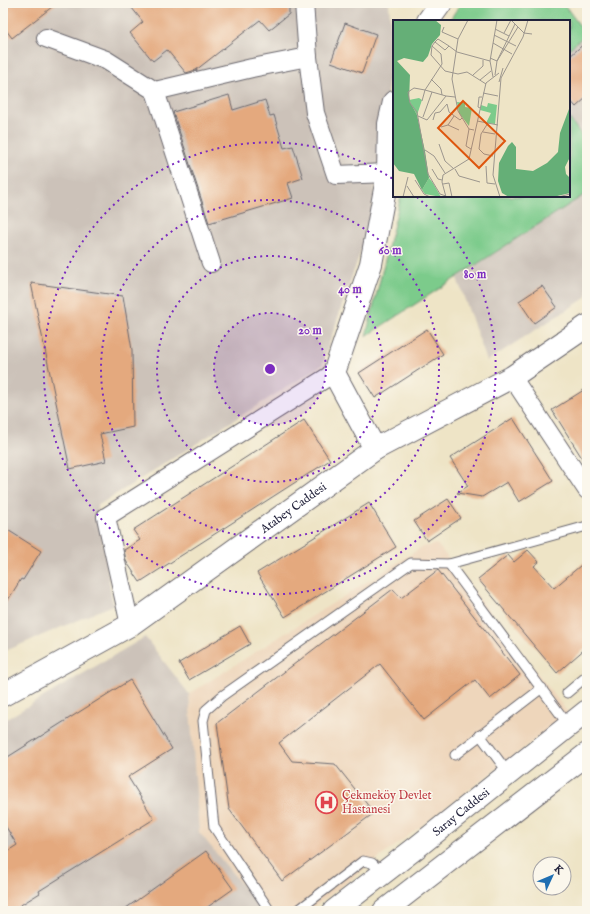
<svg xmlns="http://www.w3.org/2000/svg" width="590" height="914" viewBox="0 0 590 914" font-family="'IM FELL English',serif">
<rect width="100%" height="100%" fill="#fbf7ec"/>
<filter id="ink" filterUnits="userSpaceOnUse"><feTurbulence type="fractalNoise" baseFrequency=".025" numOctaves="2"/><feDisplacementMap in="SourceGraphic" scale="8" xChannelSelector="R" yChannelSelector="G"/><feConvolveMatrix kernelMatrix="1 2 1 2 8 2 1 2 1" color-interpolation-filters="sRGB"/></filter>
<filter id="wash" filterUnits="userSpaceOnUse"><feTurbulence type="fractalNoise" baseFrequency=".012" numOctaves="4" result="noise"/><feDisplacementMap in="SourceGraphic" scale="16" xChannelSelector="R" yChannelSelector="G"/><feGaussianBlur stdDeviation="0.9" result="paint"/><feColorMatrix in="noise" values="0 0 0 0 0 0 0 0 0 0 0 0 0 0 0 0 0 1.4 0 .05"/><feComposite in="paint" operator="in"/></filter>
<g filter="url(#wash)">
<rect width="100%" height="100%" fill="#eee4c6"/>
<polygon fill="#eed6bb" points="437,544 569,714 309,911 263,911 199,832 189,694 422,547"/>
<g fill="#ccc2b9">
<polygon points="3,3 389,3 392,54 371,220 322,365 97,506 113,605 3,652"/>
<polygon points="587,33 587,143 569,118 569,49"/>
<polygon points="587,193 587,297 487,361 457,278"/>
<polygon points="145,637 189,694 199,832 263,911 3,911 3,721"/>
</g>
<g fill="#7ccb8b" stroke="#4f7663">
<polygon points="461,3 563,3 586,34 569,49 569,21 449,21"/>
<polygon points="569,118 587,143 587,193 366,336 401,196 569,196"/>
</g>
<g id="blocks">
<g fill="#e4a97e">
<polygon points="3,3 57,3 12,38 3,26"/>
<polygon points="128,3 289,3 289,14 269,30 260,20 196,70 186,73 167,50 153,61 130,33 143,22"/>
<polygon points="345,23 376,34 362,73 331,62"/>
<polygon points="587,41 587,97 576,107 569,99 569,57"/>
<polygon points="229,95 233,110 265,100 270,116 274,115 284,148 293,146 303,178 288,183 293,198 209,223 173,112"/>
<polygon points="31,283 123,296 132,350 133,427 100,434 106,461 70,469"/>
<polygon points="542,286 557,307 534,323 519,301"/>
<polygon points="427,329 443,354 375,398 359,373"/>
<polygon points="587,388 587,466 552,410"/>
<polygon points="513,418 553,481 519,502 507,482 482,497 457,493 468,486 450,458"/>
<polygon points="304,420 330,460 140,582 126,561 124,550 140,540 133,530"/>
<polygon points="448,499 461,518 427,541 414,521"/>
<polygon points="369,503 396,547 285,617 257,573"/>
<polygon points="3,527 41,551 23,580 21,579 3,608"/>
<polygon points="528,550 539,562 534,566 554,588 587,560 587,647 557,673 478,579 508,555 514,562"/>
<polygon points="438,570 520,675 490,699 475,680 424,720 380,664 279,743 292,761 335,764 374,813 282,881 229,809 217,723 393,589 401,598"/>
<polygon points="240,626 250,644 189,680 179,663"/>
<polygon points="130,680 172,749 128,777 154,819 39,891 40,893 11,911 3,911 3,854 17,845 3,822 3,760"/>
<polygon points="206,851 233,889 202,911 122,911"/>
</g>
</g>
</g>
<g filter="url(#ink)">
<use href="#blocks" fill-opacity="0" stroke="#69666c" stroke-width="1"/>
<g fill="none" stroke-linecap="round" stroke-linejoin="round">
<defs>
<g id="lane">
<polyline points="449,564 569,726"/>
<polyline points="567,693 587,676"/>
<polyline points="480,735 509,774"/>
<polyline points="455,755 542,688"/>
<polyline points="270,911 214,827 203,721 206,710 222,696 411,563 449,564 587,526"/>
<polyline points="297,911 363,861 372,863 383,874"/>
</g>
<g id="street">
<polyline points="304,3 308,57 315,113 336,175 388,173"/>
<polyline points="46,38 106,60 155,91 252,68 308,57"/>
<polyline points="155,91 211,263"/>
<polyline points="512,377 587,490"/>
<polyline points="130,625 106,517 334,373"/>
</g>
<g id="secondary">
<polyline points="428,21 441,3"/>
<polyline points="375,449 334,373 371,264 388,173 389,124 394,102"/>
<path id="s1" d="M3 695 130 625 375 449 512 377 587 326"/>
</g>
<g id="primary">
<path id="s2" d="M334 911 417 847 587 711"/>
<polyline points="384,911 587,754"/>
</g>
</defs>
<use href="#lane" stroke="#69666c" stroke-width="11"/>
<use href="#street" stroke="#69666c" stroke-width="20"/>
<use href="#secondary" stroke="#69666c" stroke-width="24"/>
<use href="#primary" stroke="#69666c" stroke-width="24"/>
<use href="#lane" stroke="#fff" stroke-width="9"/>
<use href="#street" stroke="#fff" stroke-width="18"/>
<use href="#secondary" stroke="#fff" stroke-width="22"/>
<use href="#primary" stroke="#fff" stroke-width="22"/>
</g>
</g>
<circle cx="270" cy="369" r="56" fill="#7b2cbf" fill-opacity=".12"/>
<g fill="none" stroke="#7b2cbf" stroke-width="2" stroke-dasharray="2 4">
<circle cx="270" cy="369" r="56"/>
<circle cx="270" cy="369" r="113"/>
<circle cx="270" cy="369" r="169"/>
<path d="M417 197A226 226 0 1 1 393 179"/>
</g>
<defs>
<symbol id="hospital-ring" viewBox="-11 -11 22 22"><circle r="9.5" fill="#fbf7ec" stroke="#e0444e" stroke-width="1.5"/><path d="M-5-5h3v3.5h4V-5h3V5h-3V1.5h-4V5h-3Z" fill="#e0444e"/></symbol>
</defs>
<g fill-rule="evenodd">
<use href="#hospital-ring" x="314" y="790" width="25" height="25"/>
</g>
<g text-anchor="middle" stroke-width="3" stroke-linejoin="round" paint-order="stroke">
<g font-size="12" fill="#22223b" stroke="#fbf7ec">
<text dy="4" stroke="none"><textPath href="#s1" startOffset="346">Atabey Caddesi</textPath></text>
<text dy="4" stroke="none"><textPath href="#s2" startOffset="161">Saray Caddesi</textPath></text>
</g>
<g font-size="12" fill="#be3a42" stroke="#fbf7ec" text-anchor="start">
<text x="342" y="799">Çekmeköy Devlet<tspan x="342" dy="14">Hastanesi</tspan></text>
</g>
</g>
<g transform="translate(393 20)">
<rect width="177" height="177" fill="#eee4c6"/>
<path d="M26 78 29 80 24 95 16 80ZM64 82 72 83V87L79 88 76 106 66 93ZM95 83 104 85 102 104 93 103 98 93 87 90 88 85 94 87ZM36 158 40 163 48 177 32 174 29 170Z" fill="#7ccb8b"/>
<path d="M0 0H42L48 5 47 15 39 24 35 36 30 42 11 38 4 41 17 55 16 80 24 95 32 131 36 158 29 170 21 154 6 151 0 143ZM176 89 177 137 172 147 173 154 177 158V173L160 177H116L109 173 105 161 106 143 115 126 119 122 123 127V149L140 151 154 143 165 132 167 113Z" fill="#65af77"/>
<path fill="none" stroke="#9c968e" stroke-width="1" d="M75 0 65 19 59 59 65 91 76 109 81 110M118 0 131 13 139 14M51 7 49 12 65 19M102 9 116 16M111 13 118 0M101 15 123 26M42 22 45 19 56 26M100 23 119 34M39 26 38 35 52 51 65 54 74 52 93 64M97 38 104 41 122 4M80 55 90 46V40M102 55 104 41 125 7M100 57 97 41 104 0M38 59 48 69 49 75M87 60 98 51M106 62 110 48M90 73 105 76M53 76 32 70 49 44 48 34 39 26 42 22 52 30 56 26 64 32 97 41M29 81 32 70 21 68 15 72 17 83 24 92 35 154 47 174 53 176M87 88 85 87 86 77H89M25 96 34 100 53 76 62 77M30 97 39 72M40 100 42 93 47 92 54 84 56 92 67 100 69 98M84 101 105 105M95 103 88 114 86 129 91 134 100 136M55 105 66 110M48 107 55 105 61 96M76 109 73 126 78 129M90 112 102 114M46 124 52 141 61 149M32 130 41 136 52 153M93 146 94 163 102 164M39 149 45 159 49 160M62 149 66 156 87 162M22 160 31 174 37 177M50 164 56 163 59 177M14 166 21 177M10 177 15 157M53 177 49 162 50 155 76 139 93 63 106 53M107 177 100 155 108 58 130 17 135 0M165 177 177 174"/>
<path fill="#de560e" fill-opacity="0.15" stroke="#de560e" stroke-width="2" d="M70 81 112 121 86 148 45 108Z"/>
<rect width="177" height="177" fill="none" stroke="#22223b" stroke-width="2"/>
</g>
<circle cx="270" cy="369" r="6" fill="#7b2cbf" stroke="#fbf7ec" stroke-width="2"/>
<g font-size="12" text-anchor="middle" font-weight="bold" fill="#7b2cbf" stroke="#fbf7ec" stroke-width="3" stroke-linejoin="round" paint-order="stroke">
<text x="390" y="254">60 m</text>
<text x="475" y="278">80 m</text>
<text x="350" y="293">40 m</text>
<text x="310" y="334">20 m</text>
</g>
<rect width="590" height="914" fill="none" stroke="#fbf7ec" stroke-width="16"/>
<g transform="translate(552 876) rotate(46)"><circle r="19" fill="#fbf7ec" stroke="#a4a2a5"/>
<path d="M0-3L7 15L0 10L-7 15Z" fill="#1f6fb2"/>
<text y="-6" font-size="11" font-weight="bold" text-anchor="middle" fill="#22223b">K</text>
</g>
</svg>
